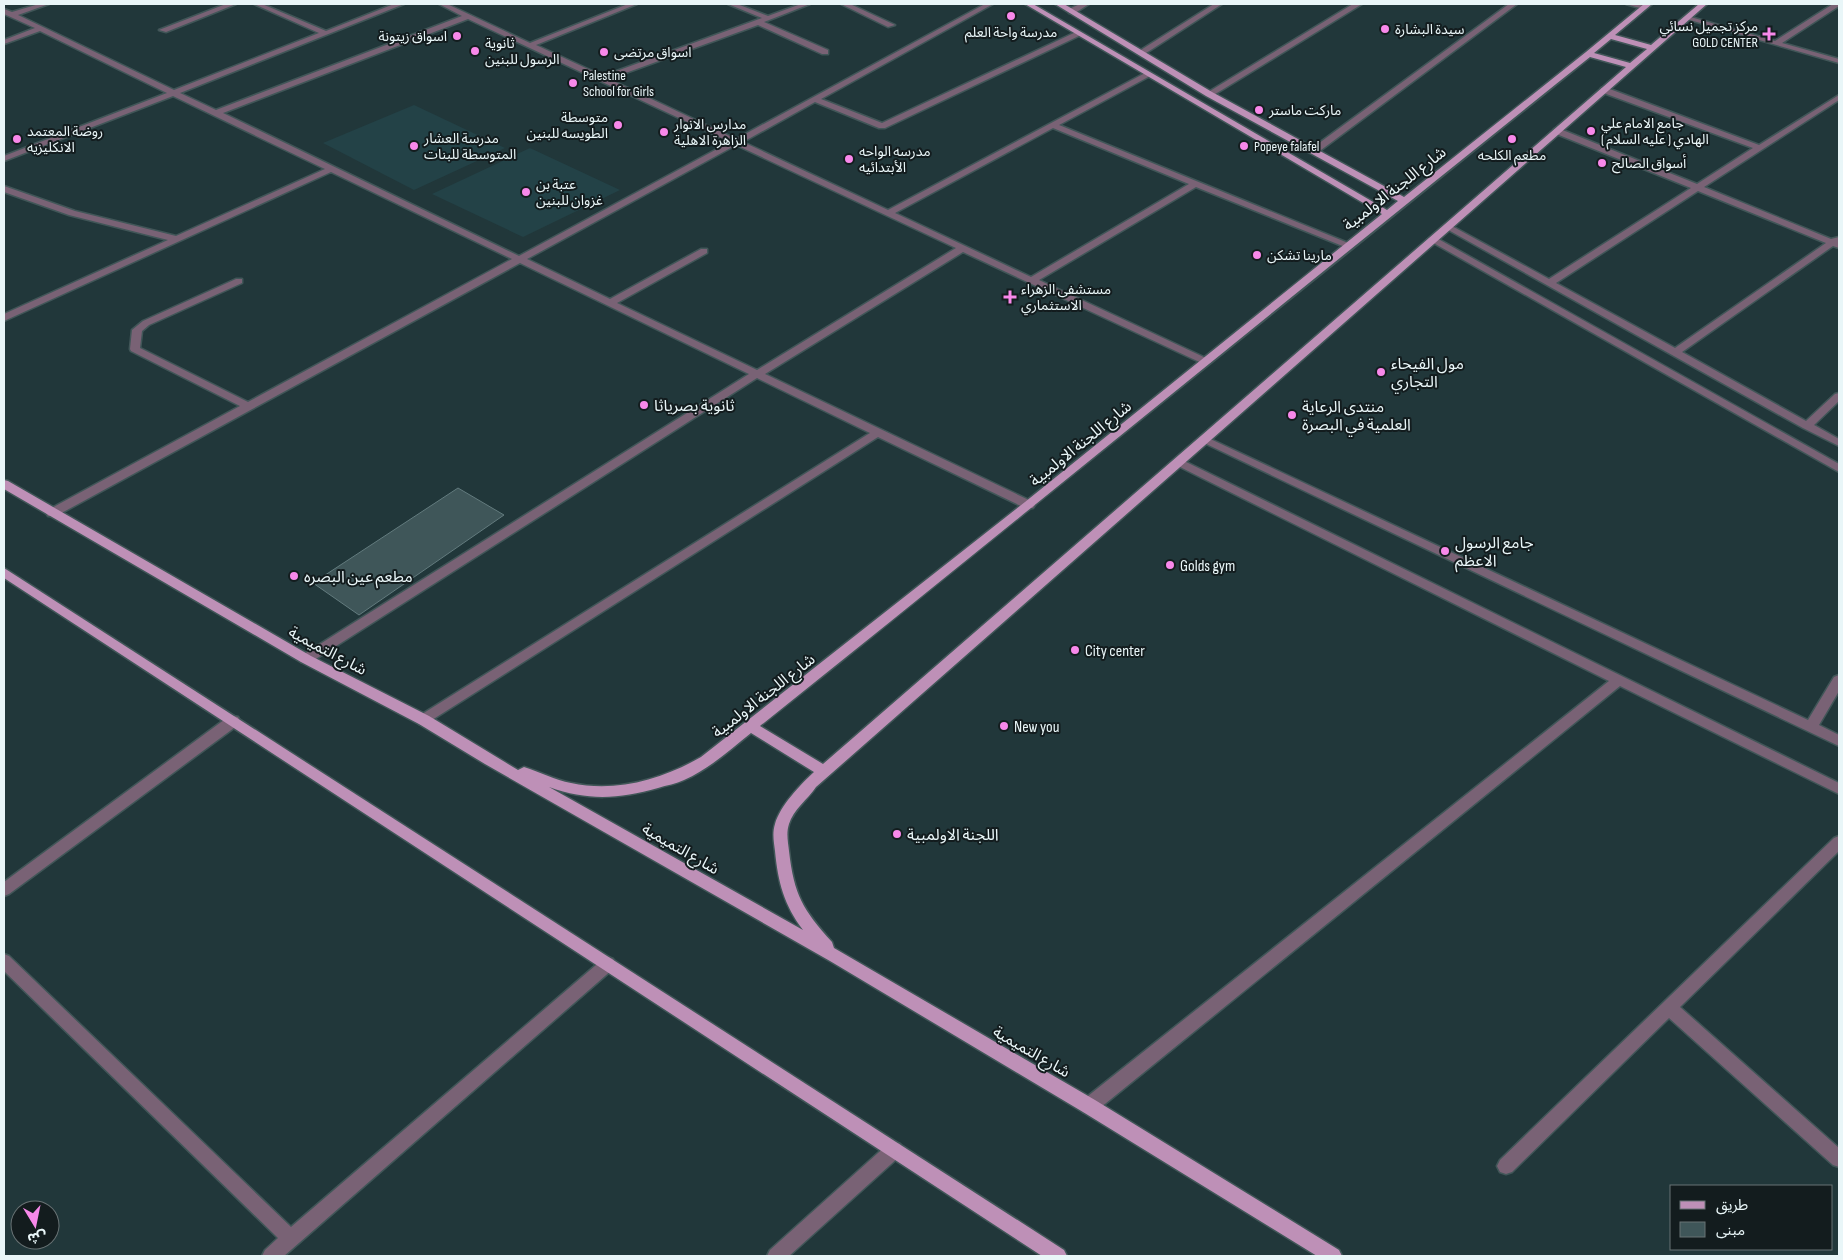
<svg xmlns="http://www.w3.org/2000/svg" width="1843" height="1260" viewBox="0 0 1843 1260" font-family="'Sofia Sans Condensed','Noto Sans Arabic',sans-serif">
<rect width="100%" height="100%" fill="#21373a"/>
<g fill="#234247">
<polygon points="414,105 505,148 414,190 323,143"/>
<polygon points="530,148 620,190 523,237 432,194"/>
</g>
<polygon fill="#3f5659" stroke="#637b7e" points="458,488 504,515 359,615 313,583"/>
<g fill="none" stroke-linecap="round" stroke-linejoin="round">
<defs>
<g id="minor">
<path d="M39 4H49L18 15 174 90 319 33 254 4H262L326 31 394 4H404L180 93 216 110 462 16 439 4H447L530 43 628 4H637L536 45 603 76 762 18 728 4H737L768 16 801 4H810L764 22 828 50V54H822L758 25 609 79 736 139 985 4H993L821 99 882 123 1076 32 1083 34 885 128H879L815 102 743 142 888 210 1147 72H1150V76L1059 125 1353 245 1348 248 1345 247 1196 187 1039 280 1210 360 1211 362 1206 365 963 252 765 374 1033 502 1035 505 1033 508H1025L878 437 424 725 419 724 417 720 419 716 870 433 757 378 311 662H301L300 659 301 656 749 374 520 263 56 516H48L46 513 48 510 240 406 131 351 130 349 132 330 143 321 236 279H242V283L149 325 142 331 140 348 248 402 512 259 331 172 4 321V314L168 240 69 215 4 192V186L75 211 176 236 325 169 173 96 4 161V156L167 93 40 31 4 44V40L35 28 4 14V9L12 12ZM468 19 730 142 519 256 223 113ZM1053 128 1189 184 1031 277 895 213ZM736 145 956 248 757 370 617 303 707 253V249H701L610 299 527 259Z"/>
<polygon points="226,4 236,4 166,32 159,30"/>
<polygon points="841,4 850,4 895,25 888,27"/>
<polygon points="1080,4 1089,4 1075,13 1069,13 1069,9"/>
<polygon points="1214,4 1222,4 1143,55 1136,53"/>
<polygon points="1353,4 1362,4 1212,96 1205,94"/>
<polygon points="1509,4 1517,4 1317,153 1311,153 1311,149"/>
<polygon points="1626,4 1638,4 1647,7 1643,9"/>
<polygon points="1833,4 1839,4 1839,6 1782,43 1839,59 1839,63 1683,18 1687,16 1775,41"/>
<path d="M1601 88H1607L1759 145 1839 95V100L1704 187 1831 239 1839 237V248L1833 246 1682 352 1806 421 1835 394 1839 393V401L1814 425 1839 439V446L1803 428 1443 227 1447 224 1450 225 1549 279 1691 188 1554 133V129H1560L1697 184 1753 148 1601 92ZM1698 191 1826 243 1675 348 1556 283Z"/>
<polygon points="1433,236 1839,464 1839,472 1430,241 1428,239"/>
<polygon points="1204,436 1808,720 1834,677 1839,675 1839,691 1819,725 1839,735 1839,746 1200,441 1199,439"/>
<polygon points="1178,458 1839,783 1839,794 1620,686 1095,1112 1089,1114 1083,1112 1081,1106 1083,1100 1609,681 1174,464 1172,462"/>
<polygon points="233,716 238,717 240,721 238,725 9,894 4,896 4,882 228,717"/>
<polygon points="1839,836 1839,851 1680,1007 1839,1148 1839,1167 1833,1165 1669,1018 1512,1172 1506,1174 1500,1172 1497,1166 1500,1160 1834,838"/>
<polygon points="4,954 9,956 291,1227 603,959 608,957 613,959 616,964 613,969 284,1256 262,1256 265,1250 278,1238 4,971"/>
<polygon points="894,1142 900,1144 903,1150 900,1156 789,1256 767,1256 770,1250 888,1144"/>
</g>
<g id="major">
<path d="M1025 4H1033L1387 210 1398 201 1206 96 1055 4H1064L1212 92 1404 197 1586 52 1644 4H1652L1615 35 1651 45 1699 4H1707L816 787C808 799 793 810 789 824 786 833 788 842 789 851 794 895 803 910 832 942L834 948 1095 1100 1339 1250 1342 1256H1317L1083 1112 830 961 485 764 419 724 301 662 4 489V480L8 481 311 656 429 716 518 770 524 767C540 772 555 780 571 783 616 793 663 779 701 757L1025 502 1382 214ZM1611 39 1647 49 1630 63 1594 53ZM1590 57 1626 67 823 764 760 726C1038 504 1313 278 1590 57ZM751 733 814 772C800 785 780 806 775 824 772 833 774 843 775 851 778 882 784 905 803 930L549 787C588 801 619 799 658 788 667 785 676 784 684 780 709 769 730 750 751 733Z"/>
<polygon points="4,568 1064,1250 1067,1256 1042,1256 4,578"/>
</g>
</defs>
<use href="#minor" stroke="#415658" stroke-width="3"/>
<use href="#major" stroke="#415658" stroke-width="3"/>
<use href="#minor" fill="#796275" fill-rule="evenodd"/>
<use href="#major" fill="#be90b7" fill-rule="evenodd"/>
</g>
<g fill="#f888ea" stroke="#131c1e" stroke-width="2">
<circle cx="1011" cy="16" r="5"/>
<circle cx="1385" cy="29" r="5"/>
<path d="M1766.5 26.5h5v5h5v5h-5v5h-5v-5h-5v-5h5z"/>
<circle cx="457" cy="36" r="5"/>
<circle cx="475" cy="51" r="5"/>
<circle cx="604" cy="52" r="5"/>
<circle cx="573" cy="83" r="5"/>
<circle cx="1259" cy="110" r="5"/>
<circle cx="618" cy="125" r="5"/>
<circle cx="1591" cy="131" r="5"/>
<circle cx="664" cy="132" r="5"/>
<circle cx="17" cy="139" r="5"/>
<circle cx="1512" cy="139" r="5"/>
<circle cx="414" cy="146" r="5"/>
<circle cx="1244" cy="146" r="5"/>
<circle cx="849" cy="159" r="5"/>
<circle cx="1602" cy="163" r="5"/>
<circle cx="526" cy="192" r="5"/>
<circle cx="1257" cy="255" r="5"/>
<path d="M1007.5 289.5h5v5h5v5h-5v5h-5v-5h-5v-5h5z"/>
<circle cx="1381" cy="372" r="5"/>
<circle cx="644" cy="405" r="5"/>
<circle cx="1292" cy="415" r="5"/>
<circle cx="1445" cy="551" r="5"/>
<circle cx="1170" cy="565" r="5"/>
<circle cx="294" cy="576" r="5"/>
<circle cx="1075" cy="650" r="5"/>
<circle cx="1004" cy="726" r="5"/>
<circle cx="897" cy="834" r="5"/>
</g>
<g text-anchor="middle" stroke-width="4" stroke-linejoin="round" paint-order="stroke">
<g font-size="14" fill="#e9f6f8" stroke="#131c1e" text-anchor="start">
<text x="1758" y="31" text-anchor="end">مركز تجميل نسائي<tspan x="1758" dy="16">GOLD CENTER</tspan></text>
<text x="1395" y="34">سيدة البشارة</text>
<text x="1011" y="37" text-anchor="middle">مدرسة واحة العلم</text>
<text x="447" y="41" text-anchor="end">اسواق زيتونة</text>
<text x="485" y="48">ثانوية<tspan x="485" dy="16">الرسول للبنين</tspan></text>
<text x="614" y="57">اسواق مرتضى</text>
<text x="583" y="80">Palestine<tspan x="583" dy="16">School for Girls</tspan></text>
<text x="1269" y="115">ماركت ماستر</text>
<text x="608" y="122" text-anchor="end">متوسطة<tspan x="608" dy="16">الطويسه للبنين</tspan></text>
<text x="1601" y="128">جامع الامام علي<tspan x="1601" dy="16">الهادي ( عليه السلام )</tspan></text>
<text x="674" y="129">مدارس الانوار<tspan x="674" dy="16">الزاهرة الاهلية</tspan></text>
<text x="27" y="136">روضة المعتمد<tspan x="27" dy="16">الانكليزيه</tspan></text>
<text x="424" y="143">مدرسة العشار<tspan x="424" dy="16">المتوسطة للبنات</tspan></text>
<text x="1254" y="151">Popeye falafel</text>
<text x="859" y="156">مدرسه الواحه<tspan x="859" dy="16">الأبتدائيه</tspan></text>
<text x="1512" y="160" text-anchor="middle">مطعم الكلحه</text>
<text x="1612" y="168">أسواق الصالح</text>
<text x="536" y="189">عتبة بن<tspan x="536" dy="16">غزوان للبنين</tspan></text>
<text x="1267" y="260">مارينا تشكن</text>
<text x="1021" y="294">مستشفى الزهراء<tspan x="1021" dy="16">الاستثماري</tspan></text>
</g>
<g font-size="16" fill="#e9f6f8" stroke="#131c1e">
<text transform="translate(1394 188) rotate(-38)" y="6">شارع اللجنة الاولمبية</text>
<text transform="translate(1080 443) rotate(-39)" y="6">شارع اللجنة الاولمبية</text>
<text transform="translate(328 650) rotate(28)" y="6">شارع التميمية</text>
<text transform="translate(763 695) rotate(-38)" y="6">شارع اللجنة الاولمبية</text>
<text transform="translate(681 848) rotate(30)" y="6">شارع التميمية</text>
<text transform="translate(1032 1051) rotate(30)" y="6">شارع التميمية</text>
</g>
<g font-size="16" fill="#e9f6f8" stroke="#131c1e" text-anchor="start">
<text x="1391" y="369">مول الفيحاء<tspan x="1391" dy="18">التجاري</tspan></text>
<text x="654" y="411">ثانوية بصرياثا</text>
<text x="1302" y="412">منتدى الرعاية<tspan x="1302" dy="18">العلمية في البصرة</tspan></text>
<text x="1455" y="548">جامع الرسول<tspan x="1455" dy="18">الاعظم</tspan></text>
<text x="1180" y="571">Golds gym</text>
<text x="304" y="582">مطعم عين البصره</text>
<text x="1085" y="656">City center</text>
<text x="1014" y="732">New you</text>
<text x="907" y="840">اللجنة الاولمبية</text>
</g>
</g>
<rect width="1843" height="1260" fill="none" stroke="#e9f6f8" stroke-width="10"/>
<rect x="1670" y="1185" width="162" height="65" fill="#131c1e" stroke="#697375"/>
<rect x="1680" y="1201" width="25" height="8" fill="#be90b7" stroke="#697375"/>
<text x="1716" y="1210" font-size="15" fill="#e9f6f8">طريق</text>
<rect x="1680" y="1222" width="25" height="15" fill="#3f5659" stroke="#697375"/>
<text x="1716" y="1235" font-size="15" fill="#e9f6f8">مبنى</text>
<g transform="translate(35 1225) rotate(170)"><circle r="24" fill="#131c1e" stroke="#697375"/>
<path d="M0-4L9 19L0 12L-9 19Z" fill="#f888ea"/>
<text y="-8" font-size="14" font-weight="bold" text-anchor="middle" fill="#e9f6f8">ش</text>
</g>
</svg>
